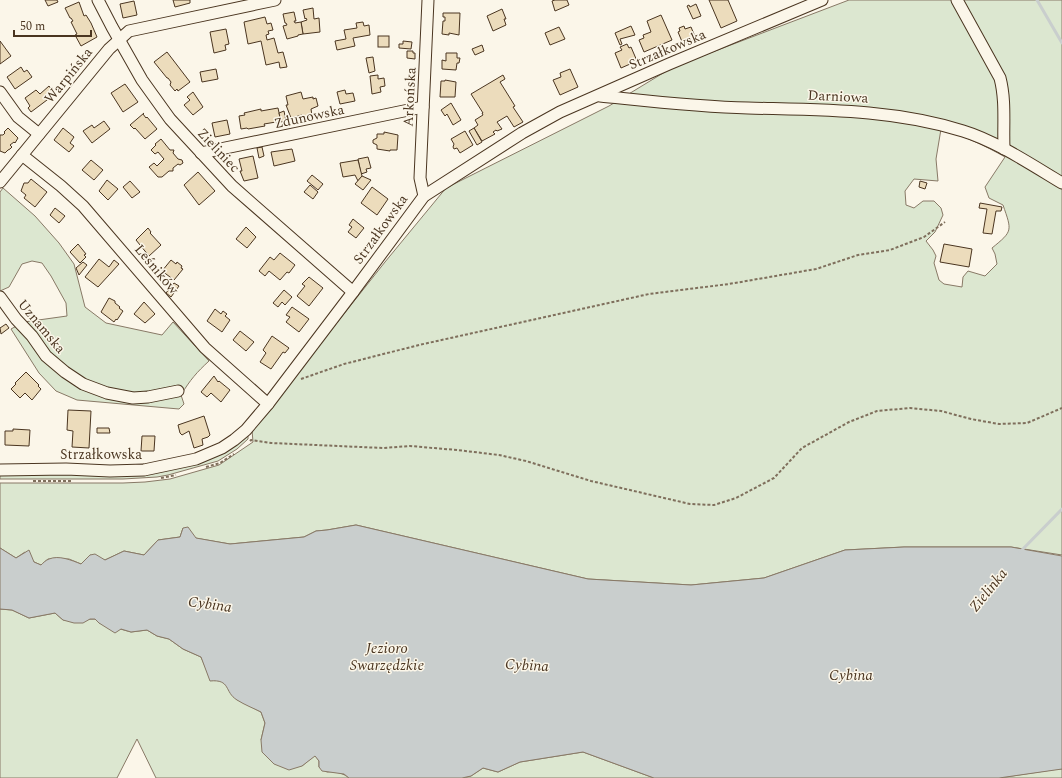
<svg xmlns="http://www.w3.org/2000/svg" width="1062" height="778" viewBox="0 0 1062 778" font-family="Spectral,serif">
<rect width="100%" height="100%" fill="#fbf6e9"/>
<g fill="#dce7d0" stroke="#887966" fill-rule="evenodd">
<path d="M849 0H1062V555L1011 547H904L845 550 764 578 691 585 588 579 356 525 327 530 316 531 304 537 230 544 195 538 183 528 180 537 158 540 144 555 124 551 105 560 90 555 81 564 69 559H48L41 565 34 562 25 552 16 558 0 548V483H123L145 482 170 479 219 465 253 442 252 430 385 262 446 188 609 106 673 67ZM941 129C964 136 984 145 1005 157L985 187 989 198 1003 205C1012 231 1013 231 992 248L995 254 997 264 985 276 968 271 963 277 962 287 944 284 939 280 934 263 936 256 933 250 926 241 935 232 943 215 941 208 934 201H923L914 208 906 205 905 191 914 179 938 181 936 159Z"/>
<path d="M3 188 35 216 59 243 74 264 85 307 106 323 162 335 173 322 209 361C197 372 190 380 181 395L184 404 179 409 77 400 56 391 39 373 11 329 24 322 67 316 66 303 51 276 42 263 32 261 22 264 9 287 0 291V192Z"/>
<polygon points="248,434 248,439 237,449 218,461 168,475 157,477 123,479 0,479 0,474 148,473"/>
<path d="M0 609 12 610 29 618 55 613 63 620 95 619 99 623 131 632 147 630 157 636 169 639 183 649 201 657 211 680 223 681 236 699 261 712 265 723 261 740 302 766 315 755 319 761V767L327 772C335 771 343 773 349 778H156L137 739 117 778H0Z"/>
<polygon points="583,752 654,778 462,778 471,776 483,768 498,772 520,762"/>
<polygon points="1058,769 1062,769 1062,778 999,778"/>
</g>
<path fill="#c9cecd" stroke="#887966" d="M356 525 588 579 691 585 764 578 845 550 904 547H1011L1062 556V769L999 778H654L583 752 520 762 498 772 483 768 471 776 462 778H349L344 774 322 771 319 767V761L315 756 302 766 289 770 274 764 262 752 261 740 265 723 261 712C253 708 245 705 237 700 224 692 231 679 210 681L201 657 183 649 169 639 157 636 147 630 131 632 121 629 115 633 99 623 95 619H90L83 623H74L63 620 55 613 29 618 12 610 0 609V548L16 558 29 550 34 562 41 565C43 563 46 560 49 559 59 555 71 560 81 564L90 555 95 554 105 560 124 551 144 555 158 540 180 537 183 528 188 527 196 538 230 544 304 537 316 531 327 530Z"/>
<g fill="none" stroke-linecap="round" stroke-linejoin="round">
<g stroke="#c9cecd" stroke-width="3">
<polyline points="1037,0 1062,43"/>
<polyline points="1020,552 1062,509"/>
</g>
</g>
<g fill="#ecdcbc" stroke="#4a3520">
<polygon points="45,0 57,0 58,2 48,6"/>
<polygon points="173,0 190,0 190,3 175,7"/>
<polygon points="555,0 567,0 569,5 555,11 552,1"/>
<polygon points="709,0 728,0 737,21 721,28"/>
<polygon points="134,1 137,15 123,18 120,4"/>
<polygon points="79,2 84,16 86,15 91,23 97,37 81,46 75,35 77,34 71,22 73,21 71,18 70,18 65,8"/>
<polygon points="696,4 701,16 693,19 687,6 689,5 690,7"/>
<polygon points="313,8 314,19 319,18 320,32 303,34 301,22 307,20 306,18 305,19 303,10"/>
<polygon points="502,9 506,19 504,19 506,25 493,31 487,16"/>
<polygon points="294,12 296,21 294,21 295,23 301,22 303,34 298,35 298,36 287,39 283,26 287,25 286,23 285,23 283,14"/>
<polygon points="443,13 460,13 459,35 449,33 449,35 442,34 443,21 445,21 445,17 443,17"/>
<polygon points="661,15 672,40 644,52 639,40 644,38 643,35 651,32 647,21"/>
<polygon points="265,17 267,24 271,23 273,30 268,31 269,34 266,35 267,40 274,38 278,53 283,52 287,67 280,68 279,62 266,65 261,41 248,44 244,22"/>
<polygon points="363,22 364,26 369,25 370,35 353,38 355,46 337,50 335,41 346,39 344,30 357,28 356,23"/>
<polygon points="631,26 635,35 620,39 622,44 620,45 615,33"/>
<polygon points="684,26 685,29 691,27 696,39 683,44 678,32 680,31 679,28"/>
<polygon points="559,27 565,39 550,45 545,33"/>
<polygon points="226,29 229,44 225,45 226,50 214,53 210,32"/>
<rect x="378" y="36" width="11" height="11"/>
<polygon points="0,41 11,56 0,64"/>
<polygon points="403,41 412,42 411,49 399,48 399,44 403,44"/>
<polygon points="627,44 629,48 631,47 637,61 621,68 615,53 622,50 620,47"/>
<polygon points="482,45 484,51 475,55 472,49"/>
<polygon points="407,51 413,51 413,53 415,53 415,59 407,58"/>
<polygon points="167,52 190,82 178,91 177,89 175,91 170,85 171,82 168,78 167,78 154,62"/>
<polygon points="446,53 457,53 457,58 460,58 459,63 457,63 456,70 442,69 442,60 446,61"/>
<polygon points="373,57 375,71 369,73 366,58"/>
<polygon points="21,67 24,72 27,70 32,77 15,89 7,77"/>
<polygon points="216,69 218,79 202,82 200,72"/>
<polygon points="570,69 578,87 560,95 553,80 561,77 560,73"/>
<polygon points="378,75 378,79 384,78 385,86 380,87 381,92 372,94 370,76"/>
<polygon points="503,75 505,79 500,82 515,106 513,107 523,122 514,127 507,116 497,122 502,129 497,131 496,130 493,132 495,134 482,141 474,128 478,125 475,120 483,115 482,113 483,113 471,94"/>
<polygon points="445,80 456,82 455,97 440,97 441,81 445,81"/>
<polygon points="125,84 138,102 123,112 111,93"/>
<polygon points="49,86 55,94 31,112 28,108 30,106 25,98 36,90 40,94"/>
<polygon points="345,90 346,94 353,93 355,101 340,104 337,92"/>
<polygon points="193,92 203,107 193,115 184,105 190,100 187,97"/>
<polygon points="301,92 303,99 313,97 313,99 316,98 318,106 311,109 312,116 306,117 305,116 302,116 302,115 291,118 286,105 288,105 286,96"/>
<polygon points="451,103 461,120 453,125 447,114 445,116 441,110"/>
<polygon points="278,108 281,122 276,123 276,122 264,124 265,126 248,129 247,128 241,129 239,116 245,115 244,113 261,109 261,111"/>
<polygon points="284,111 286,121 281,122 279,113"/>
<polygon points="144,113 143,114 146,118 147,117 157,129 145,139 135,128 134,129 130,125"/>
<polygon points="227,120 230,134 215,137 212,123"/>
<polygon points="104,121 110,129 92,143 83,131 92,125 94,128"/>
<polygon points="8,128 18,138 15,143 14,142 10,145 12,147 10,149 8,150 5,153 0,151 0,135 3,135 5,133 4,132"/>
<polygon points="63,128 74,137 70,143 74,146 69,152 54,140"/>
<polygon points="474,128 482,142 477,145 469,131"/>
<polygon points="465,131 473,145 460,153 457,148 454,149 453,147 454,144 451,139"/>
<polygon points="384,132 398,135 397,150 390,150 390,151 377,149 377,145 373,143 373,140 377,138 377,134 384,134"/>
<polygon points="161,139 170,150 174,150 173,153 178,159 182,160 183,163 180,165 178,164 173,168 173,171 169,171 162,177 158,177 149,167 154,163 157,166 164,159 158,152 155,154 151,150 156,145 155,144"/>
<polygon points="262,147 264,156 259,158 257,148"/>
<polygon points="292,149 295,161 274,166 271,152"/>
<polygon points="253,156 258,178 244,181 240,171 242,171 239,159"/>
<polygon points="368,157 371,168 366,169 367,172 361,174 358,159"/>
<polygon points="91,160 103,170 94,180 82,170"/>
<polygon points="358,160 362,176 358,181 355,175 343,177 340,163"/>
<polygon points="198,172 215,191 199,205 184,185"/>
<polygon points="312,175 323,184 318,190 307,181"/>
<polygon points="362,176 371,180 363,190 355,184"/>
<polygon points="31,179 47,192 35,207 24,198 26,195 21,191 24,183 28,183"/>
<polygon points="107,180 118,189 108,200 99,191"/>
<polygon points="130,181 140,192 132,198 123,187"/>
<polygon points="920,181 927,183 925,189 919,187"/>
<polygon points="310,185 318,192 313,199 304,192"/>
<polygon points="372,187 388,199 377,215 361,203"/>
<polygon points="980,203 1002,207 1001,211 996,211 992,234 983,233 987,209 979,208"/>
<polygon points="55,208 65,216 59,223 50,215"/>
<polygon points="353,219 364,228 356,238 348,232 352,227 349,225"/>
<polygon points="246,227 256,237 247,248 236,239"/>
<polygon points="148,228 151,232 150,233 161,245 149,256 136,240"/>
<polygon points="78,244 86,254 84,255 86,257 80,263 70,252"/>
<polygon points="944,244 972,249 969,267 940,262"/>
<polygon points="280,253 295,265 289,273 287,272 280,280 269,271 265,276 259,271 270,257 274,260"/>
<polygon points="99,259 109,267 114,260 119,264 98,287 85,277"/>
<polygon points="171,260 176,264 177,262 182,266 181,268 183,269 174,280 162,271"/>
<polygon points="83,262 87,265 79,275 76,268"/>
<polygon points="309,277 323,288 309,306 297,296 305,286 302,284"/>
<polygon points="174,283 179,286 171,297 166,293"/>
<polygon points="284,290 292,297 285,305 282,302 278,307 273,303"/>
<polygon points="109,298 115,301 115,303 120,307 119,308 123,311 117,320 116,319 114,322 101,312"/>
<polygon points="144,302 155,314 145,323 134,314"/>
<polygon points="292,307 309,319 299,332 286,322 290,317 286,315"/>
<polygon points="215,309 221,314 223,311 227,314 225,316 230,320 222,332 207,321"/>
<polygon points="6,324 9,328 1,334 0,328"/>
<polygon points="240,331 254,342 246,351 233,340"/>
<polygon points="272,336 289,348 285,353 283,352 271,369 260,362 266,353 263,350"/>
<polygon points="26,372 39,385 38,386 41,389 32,400 25,393 20,398 11,389 16,384 15,383"/>
<polygon points="214,376 218,382 219,381 230,390 221,402 211,393 207,397 201,392"/>
<polygon points="68,410 91,411 89,448 72,447 73,431 67,430"/>
<polygon points="204,416 210,435 208,437 202,439 203,445 194,448 189,431 182,435 180,433 178,425"/>
<polygon points="97,428 109,428 110,433 97,433"/>
<polygon points="13,429 30,430 29,446 5,445 5,431 13,431"/>
<polygon points="142,436 155,436 154,451 141,451"/>
</g>
<g fill="none" stroke-linecap="round" stroke-linejoin="round">
<defs>
<g id="minor">
<polyline points="98,0 112,27 142,80 170,119 232,186 353,292"/>
<path d="M957 0 1000 78C1006 101 1003 125 1004 149"/>
<polyline points="0,92 18,117 39,134"/>
<path d="M600 96C649 101 699 107 748 108 821 110 893 109 963 131 996 141 1032 165 1062 183"/>
<polyline points="201,153 423,107"/>
<polyline points="22,155 61,186 83,206 205,348 268,404"/>
<polyline points="0,182 109,49 129,31 275,0"/>
<polyline points="424,196 420,178 428,0"/>
<polyline points="0,297 16,319 32,336 46,356 65,372 83,384 107,393 133,398 148,397 178,391"/>
<polyline points="0,470 66,469 110,471 144,470 196,459 222,448 234,440 246,430 268,404 353,292 424,196 522,133 560,112 669,64 822,0"/>
</g>
</defs>
<use href="#minor" stroke="#4a3520" stroke-width="13"/>
<g stroke="#7f6f5c" stroke-width="2" stroke-dasharray="3 2" stroke-linecap="butt">
<polyline points="301,379 344,364 419,345 649,294 729,284 816,269 858,255 890,250 924,237 945,222"/>
<polyline points="250,441 251,440 271,443 383,448 410,446 457,450 499,455 526,461 591,481 690,504 714,505 736,498 774,478 802,448 849,422 877,411 910,408 941,411 971,419 999,424 1027,423 1062,408"/>
<polyline points="206,467 220,463 234,454"/>
<polyline points="161,478 176,475"/>
<polyline points="33,481 73,481"/>
</g>
<use href="#minor" stroke="#fbf6e9" stroke-width="11"/>
</g>
<g text-anchor="middle" stroke-width="3" stroke-linejoin="round" paint-order="stroke">
<g font-size="14" fill="#4a3520" stroke="#fbf6e9">
<text transform="translate(667 49) rotate(-23)" y="5">Strzałkowska</text>
<text transform="translate(68 75) rotate(-51)" y="5">Warpińska</text>
<text transform="translate(838 96) rotate(3)" y="5">Darniowa</text>
<text transform="translate(409 97) rotate(-87)" y="5">Arkońska</text>
<text transform="translate(309 116) rotate(-12)" y="5">Zdunowska</text>
<text transform="translate(219 150) rotate(47)" y="5">Zieliniec</text>
<text transform="translate(380 229) rotate(-54)" y="5">Strzałkowska</text>
<text transform="translate(157 269) rotate(50)" y="5">Leśników</text>
<text transform="translate(42 326) rotate(50)" y="5">Uznamska</text>
<text x="101" y="459">Strzałkowska</text>
</g>
<g font-size="15" font-style="italic" fill="#4a3520" stroke="#fbf6e9">
<text transform="translate(988 590) rotate(-51)" y="5">Zielinka</text>
<text transform="translate(210 604) rotate(8)" y="5">Cybina</text>
<text x="387" y="653">Jezioro<tspan x="387" dy="17">Swarzędzkie</tspan></text>
<text transform="translate(527 665) rotate(3)" y="5">Cybina</text>
<text x="851" y="680">Cybina</text>
</g>
</g>
<path d="M14 30v6h77v-6" fill="none" stroke="#4a3520" stroke-width="2"/>
<text x="20" y="30" font-size="12" fill="#4a3520" stroke="#fbf6e9" stroke-width="3" paint-order="stroke">50 m</text>
</svg>
